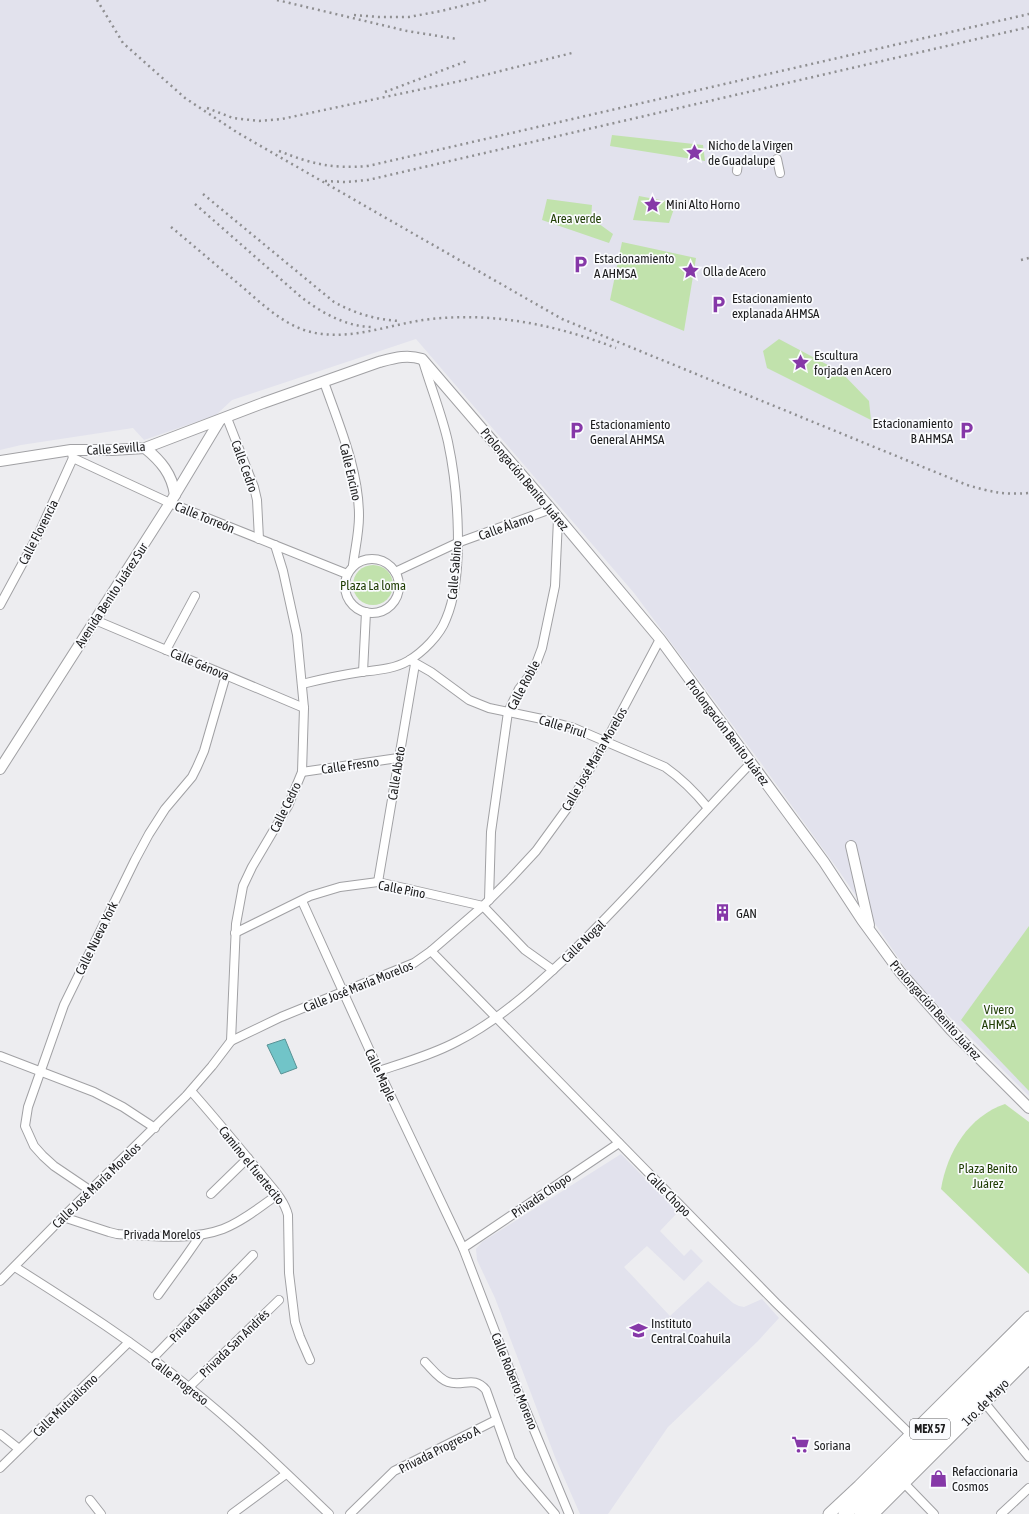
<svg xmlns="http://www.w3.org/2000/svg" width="1029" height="1514" viewBox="0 0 1029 1514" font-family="'Asap Condensed',sans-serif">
<rect width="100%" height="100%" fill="#ededf0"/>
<g fill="#e2e2ed">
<polygon points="0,0 1029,0 1029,1096 930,997 908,972 839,871 761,763 634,593 416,339 232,400 216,415 144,440 133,428 21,445 0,450"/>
<polygon points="621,1154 678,1212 660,1231 684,1256 691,1249 703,1261 684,1281 647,1246 624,1267 670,1316 708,1281 733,1303 739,1306 744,1307 762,1299 779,1318 758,1341 668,1427 608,1514 580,1514 555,1457 495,1298 477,1260 476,1249 482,1242"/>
</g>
<g fill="#c1e2ac">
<polygon points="612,135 703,145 705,161 610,146"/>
<polygon points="639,196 676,203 669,223 633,220"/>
<polygon points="547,199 592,205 591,218 613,234 609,243 542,220"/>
<polygon points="622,242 696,258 684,331 610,300"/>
<polygon points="779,339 841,372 869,401 871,420 767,368 763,351"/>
<circle cx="373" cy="585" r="20"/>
<polygon points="1029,926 1029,1091 961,1020"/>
<path d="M1005 1104 1029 1122V1274L941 1189C947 1152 969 1116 1005 1104Z"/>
</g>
<polygon fill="#71c4c8" stroke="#589295" points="285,1039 297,1068 281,1074 267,1045"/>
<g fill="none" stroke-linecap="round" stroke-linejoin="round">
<defs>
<g id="minor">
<polyline points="777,159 780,173"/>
<polyline points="737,171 738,163"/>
<path d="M324 382C339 425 359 470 359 516 359 533 355 549 353 565"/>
<polyline points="227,418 254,487 257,500 259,539"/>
<polyline points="71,450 73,458 170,503 347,574"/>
<circle cx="372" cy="586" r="27"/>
<polyline points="395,572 457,543 551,509"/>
<polyline points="0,605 39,533 73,458"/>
<polyline points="95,620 304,708"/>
<polyline points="166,650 195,596"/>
<path d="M410 660 431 672 469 700 489 708 542 719 574 728 665 767C682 779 695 792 708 808"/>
<polyline points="363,672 366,612"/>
<path d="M302 684C322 679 341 675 361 672 378 670 394 669 408 661 423 652 440 635 446 619 465 575 458 489 448 442 442 415 431 388 423 361"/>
<polyline points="302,772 398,758"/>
<polyline points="378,882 415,664"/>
<polyline points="489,900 491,832 508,712 519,689 529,676 536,664 542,648 555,586 558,519"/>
<polyline points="302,901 379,1071 463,1248 517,1389 569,1514"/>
<polyline points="235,933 310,896 340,887 378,882 483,906 525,950 553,970"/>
<polyline points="431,951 776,1303 911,1435"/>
<polyline points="231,1041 236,924 243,886 252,867 288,806 302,772 304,708 297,635 283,571 275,545"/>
<polyline points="0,1056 94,1092 123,1107 155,1128"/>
<path d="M379 1071C406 1062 434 1054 458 1041 501 1019 536 986 570 954 633 893 690 826 751 763"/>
<path d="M191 1091C215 1118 238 1146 261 1174 271 1187 284 1199 288 1215L289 1273 295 1322 300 1337 310 1360"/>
<polyline points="91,1191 54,1166 43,1156 34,1146 25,1126 28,1107 64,1005 135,860 149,834 165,809 192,777 197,767 204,751 226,675"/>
<polyline points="211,1194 248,1158"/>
<path d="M63 1217 109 1232 117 1234C151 1236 191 1241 223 1229 243 1221 260 1207 277 1195"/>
<polyline points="463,1248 619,1143"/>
<path d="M15 1267C75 1305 135 1343 190 1388 239 1427 284 1471 329 1514"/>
<polyline points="0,1281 63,1217 186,1096 212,1066 231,1041 281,1017 414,963 431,951 483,906 510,879 536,851 568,807 606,741 660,639"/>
<polyline points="158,1295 184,1259 200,1236"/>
<polyline points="152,1359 253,1255"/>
<path d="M425 1362C432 1369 439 1379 448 1382 463 1387 474 1375 486 1390L511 1460 521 1474 555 1514"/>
<polyline points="189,1387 279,1300"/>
<polyline points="984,1402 1029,1457"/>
<polyline points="0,1434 19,1449"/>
<polyline points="0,1468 129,1342"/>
<polyline points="903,1482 934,1514"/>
<polyline points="90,1500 101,1514"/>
<polyline points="232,1514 286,1474"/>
<polyline points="350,1514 394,1471 496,1420"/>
<polyline points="1001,1514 1029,1488"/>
</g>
<g id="tertiary">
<path d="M145 448C161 461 172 474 175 495"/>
<path d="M0 461 71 450H112L145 448 263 403 379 362C394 358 407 354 422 359L551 509 660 639 824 862 862 920 900 972 951 1030 1029 1108"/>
<polyline points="0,769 170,503 220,420"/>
<polyline points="851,846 869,925"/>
</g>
<g id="secondary">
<polyline points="829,1514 859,1486 1029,1317"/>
<polyline points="873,1514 1029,1358"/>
</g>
<g id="trunk">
<polyline points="845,1514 1029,1330"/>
<polyline points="861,1514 1029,1344"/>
</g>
</defs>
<use href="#minor" stroke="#a1a1a4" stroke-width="10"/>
<use href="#tertiary" stroke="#a1a1a4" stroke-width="12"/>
<use href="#secondary" stroke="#a1a1a4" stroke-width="13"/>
<use href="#trunk" stroke="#a1a1a4" stroke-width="15"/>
<use href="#minor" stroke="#fff" stroke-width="8"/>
<use href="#tertiary" stroke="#fff" stroke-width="10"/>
<use href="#secondary" stroke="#fff" stroke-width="11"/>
<use href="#trunk" stroke="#fff" stroke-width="13"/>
<g stroke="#8f8f91" stroke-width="2.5" stroke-dasharray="2 4" stroke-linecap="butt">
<path d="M97 0 123 43 185 98 238 133 562 319 967 485C992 492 1003 495 1029 493"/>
<polyline points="277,0 407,31 457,39"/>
<polyline points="354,15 379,17 409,17 441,11 486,0"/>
<polyline points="385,92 467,61"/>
<polyline points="207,108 233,118 259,121 282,119 465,80 572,53"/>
<path d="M279 151C312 164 332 169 368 166L1029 14"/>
<polyline points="325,181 345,182 368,180 1029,27"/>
<path d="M203 194 334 302C356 314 377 320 401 321"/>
<path d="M195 204 301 297C322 313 345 326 371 327"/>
<path d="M171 227C194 246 217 266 240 285 260 302 279 321 304 330 343 343 384 326 423 320 489 311 554 324 616 348"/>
<polyline points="1021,260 1029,258"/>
</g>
</g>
<defs>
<symbol id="sight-bare" viewBox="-9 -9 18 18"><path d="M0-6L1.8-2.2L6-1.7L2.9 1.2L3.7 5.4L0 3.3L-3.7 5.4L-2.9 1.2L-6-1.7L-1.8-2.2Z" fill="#8638a8" stroke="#fafbfe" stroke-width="2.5" paint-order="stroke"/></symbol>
<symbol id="parking-bare" viewBox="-9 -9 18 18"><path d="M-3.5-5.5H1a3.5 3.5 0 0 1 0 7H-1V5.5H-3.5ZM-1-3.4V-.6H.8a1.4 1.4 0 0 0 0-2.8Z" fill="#8638a8" stroke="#fafbfe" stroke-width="2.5" paint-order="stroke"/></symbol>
<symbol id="building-bare" viewBox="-9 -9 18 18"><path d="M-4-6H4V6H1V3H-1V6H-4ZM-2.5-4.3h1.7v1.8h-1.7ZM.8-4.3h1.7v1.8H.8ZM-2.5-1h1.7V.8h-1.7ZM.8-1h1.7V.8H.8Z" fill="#8638a8" stroke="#fafbfe" stroke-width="2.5" paint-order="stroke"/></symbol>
<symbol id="university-bare" viewBox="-9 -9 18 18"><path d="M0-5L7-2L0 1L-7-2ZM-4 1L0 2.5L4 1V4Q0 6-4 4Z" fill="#8638a8" stroke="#fafbfe" stroke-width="2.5" paint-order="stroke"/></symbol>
<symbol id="supermarket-bare" viewBox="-9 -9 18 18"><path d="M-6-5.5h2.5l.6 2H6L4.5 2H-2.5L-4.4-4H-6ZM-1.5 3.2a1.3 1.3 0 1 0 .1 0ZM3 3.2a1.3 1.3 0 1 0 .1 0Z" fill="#8638a8" stroke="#fafbfe" stroke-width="2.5" paint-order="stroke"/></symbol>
<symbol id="shop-bare" viewBox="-9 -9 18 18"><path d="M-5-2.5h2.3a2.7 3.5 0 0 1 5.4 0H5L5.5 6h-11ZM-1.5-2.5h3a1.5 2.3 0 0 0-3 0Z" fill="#8638a8" stroke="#fafbfe" stroke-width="2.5" paint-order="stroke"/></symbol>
</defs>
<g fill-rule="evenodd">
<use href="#sight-bare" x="682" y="140" width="25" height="25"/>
<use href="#sight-bare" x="640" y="192" width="25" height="25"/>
<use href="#parking-bare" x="568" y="252" width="25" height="25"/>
<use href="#sight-bare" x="678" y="258" width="25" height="25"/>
<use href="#parking-bare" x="706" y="292" width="25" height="25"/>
<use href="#sight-bare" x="788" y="350" width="25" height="25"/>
<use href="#parking-bare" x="954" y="418" width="25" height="25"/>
<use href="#parking-bare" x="564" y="418" width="25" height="25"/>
<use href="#building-bare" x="710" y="900" width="25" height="25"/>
<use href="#university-bare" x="626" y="1318" width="25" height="25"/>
<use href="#supermarket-bare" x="788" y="1432" width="25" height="25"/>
<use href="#shop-bare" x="926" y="1466" width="25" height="25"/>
</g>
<g text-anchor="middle" stroke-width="3.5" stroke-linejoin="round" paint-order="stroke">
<rect fill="#fafbfe" stroke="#5f5f60" stroke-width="1" x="910" y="1419" width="40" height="20" rx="3"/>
<g font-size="12" font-weight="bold" fill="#1c1c1d">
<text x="930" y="1433">MEX 57</text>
</g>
<g font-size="13" fill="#1c1c1d" stroke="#fafbfe" text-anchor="start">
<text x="708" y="150">Nicho de la Virgen<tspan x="708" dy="15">de Guadalupe</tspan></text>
<text x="666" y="209">Mini Alto Horno</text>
<text x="594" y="263">Estacionamiento<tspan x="594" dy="15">A AHMSA</tspan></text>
<text x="703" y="276">Olla de Acero</text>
<text x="732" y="303">Estacionamiento<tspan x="732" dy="15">explanada AHMSA</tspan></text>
<text x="814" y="360">Escultura<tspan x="814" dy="15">forjada en Acero</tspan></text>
<text x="953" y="428" text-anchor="end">Estacionamiento<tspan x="953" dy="15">B AHMSA</tspan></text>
<text x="590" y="429">Estacionamiento<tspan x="590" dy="15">General AHMSA</tspan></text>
<text x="736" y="918">GAN</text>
<text x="651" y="1328">Instituto<tspan x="651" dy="15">Central Coahuila</tspan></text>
<text x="814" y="1450">Soriana</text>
<text x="952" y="1476">Refaccionaria<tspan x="952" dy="15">Cosmos</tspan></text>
</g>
<g font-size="13" fill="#1f3d03" stroke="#fafbfe">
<text x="576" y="223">Area verde</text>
<text x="373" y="590">Plaza La loma</text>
<text x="999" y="1014">Vivero<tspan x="999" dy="15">AHMSA</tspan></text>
<text x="988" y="1173">Plaza Benito<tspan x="988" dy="15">Juárez</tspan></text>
</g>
<g font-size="13" fill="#1c1c1d" stroke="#fafbfe">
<text transform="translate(116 448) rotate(-4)" y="5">Calle Sevilla</text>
<text transform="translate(245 466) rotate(70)" y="5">Calle Cedro</text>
<text transform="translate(351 472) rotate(77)" y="5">Calle Encino</text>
<text transform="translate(525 479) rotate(50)" y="5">Prolongación Benito Juárez</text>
<text transform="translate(205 517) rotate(22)" y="5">Calle Torreón</text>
<text transform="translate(506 526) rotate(-20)" y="5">Calle Álamo</text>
<text transform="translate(38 532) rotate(-63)" y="5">Calle Florencia</text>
<text transform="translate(454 570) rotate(-85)" y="5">Calle Sabino</text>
<text transform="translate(111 595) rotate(-57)" y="5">Avenida Benito Juárez Sur</text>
<text transform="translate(200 664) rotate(23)" y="5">Calle Génova</text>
<text transform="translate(523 685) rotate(-62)" y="5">Calle Roble</text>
<text transform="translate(563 726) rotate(17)" y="5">Calle Pirul</text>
<text transform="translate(728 732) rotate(53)" y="5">Prolongación Benito Juárez</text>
<text transform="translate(594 759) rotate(-60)" y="5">Calle José María Morelos</text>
<text transform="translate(350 765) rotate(-8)" y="5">Calle Fresno</text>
<text transform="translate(396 773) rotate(-81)" y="5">Calle Abeto</text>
<text transform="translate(285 807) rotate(-64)" y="5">Calle Cedro</text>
<text transform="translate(402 889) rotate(11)" y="5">Calle Pino</text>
<text transform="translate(96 938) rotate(-64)" y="5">Calle Nueva York</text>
<text transform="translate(583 941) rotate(-44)" y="5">Calle Nogal</text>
<text transform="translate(358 986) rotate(-22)" y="5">Calle José María Morelos</text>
<text transform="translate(936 1010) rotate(48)" y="5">Prolongación Benito Juárez</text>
<text transform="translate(381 1075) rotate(65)" y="5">Calle Maple</text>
<text transform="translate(252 1165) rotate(51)" y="5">Camino el fuertecito</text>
<text transform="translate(96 1185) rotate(-44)" y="5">Calle José María Morelos</text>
<text transform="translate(669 1194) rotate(45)" y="5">Calle Chopo</text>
<text transform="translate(541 1195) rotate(-34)" y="5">Privada Chopo</text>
<text x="162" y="1239">Privada Morelos</text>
<text transform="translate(203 1307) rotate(-46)" y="5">Privada Nadadores</text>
<text transform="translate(234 1343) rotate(-44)" y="5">Privada San Andrés</text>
<text transform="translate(180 1381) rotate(38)" y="5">Calle Progreso</text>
<text transform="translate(515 1381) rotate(68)" y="5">Calle Roberto Moreno</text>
<text transform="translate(985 1402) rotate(-45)" y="5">1ro. de Mayo</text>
<text transform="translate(65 1405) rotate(-44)" y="5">Calle Mutualismo</text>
<text transform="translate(439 1449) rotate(-27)" y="5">Privada Progreso A</text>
</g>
</g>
</svg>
